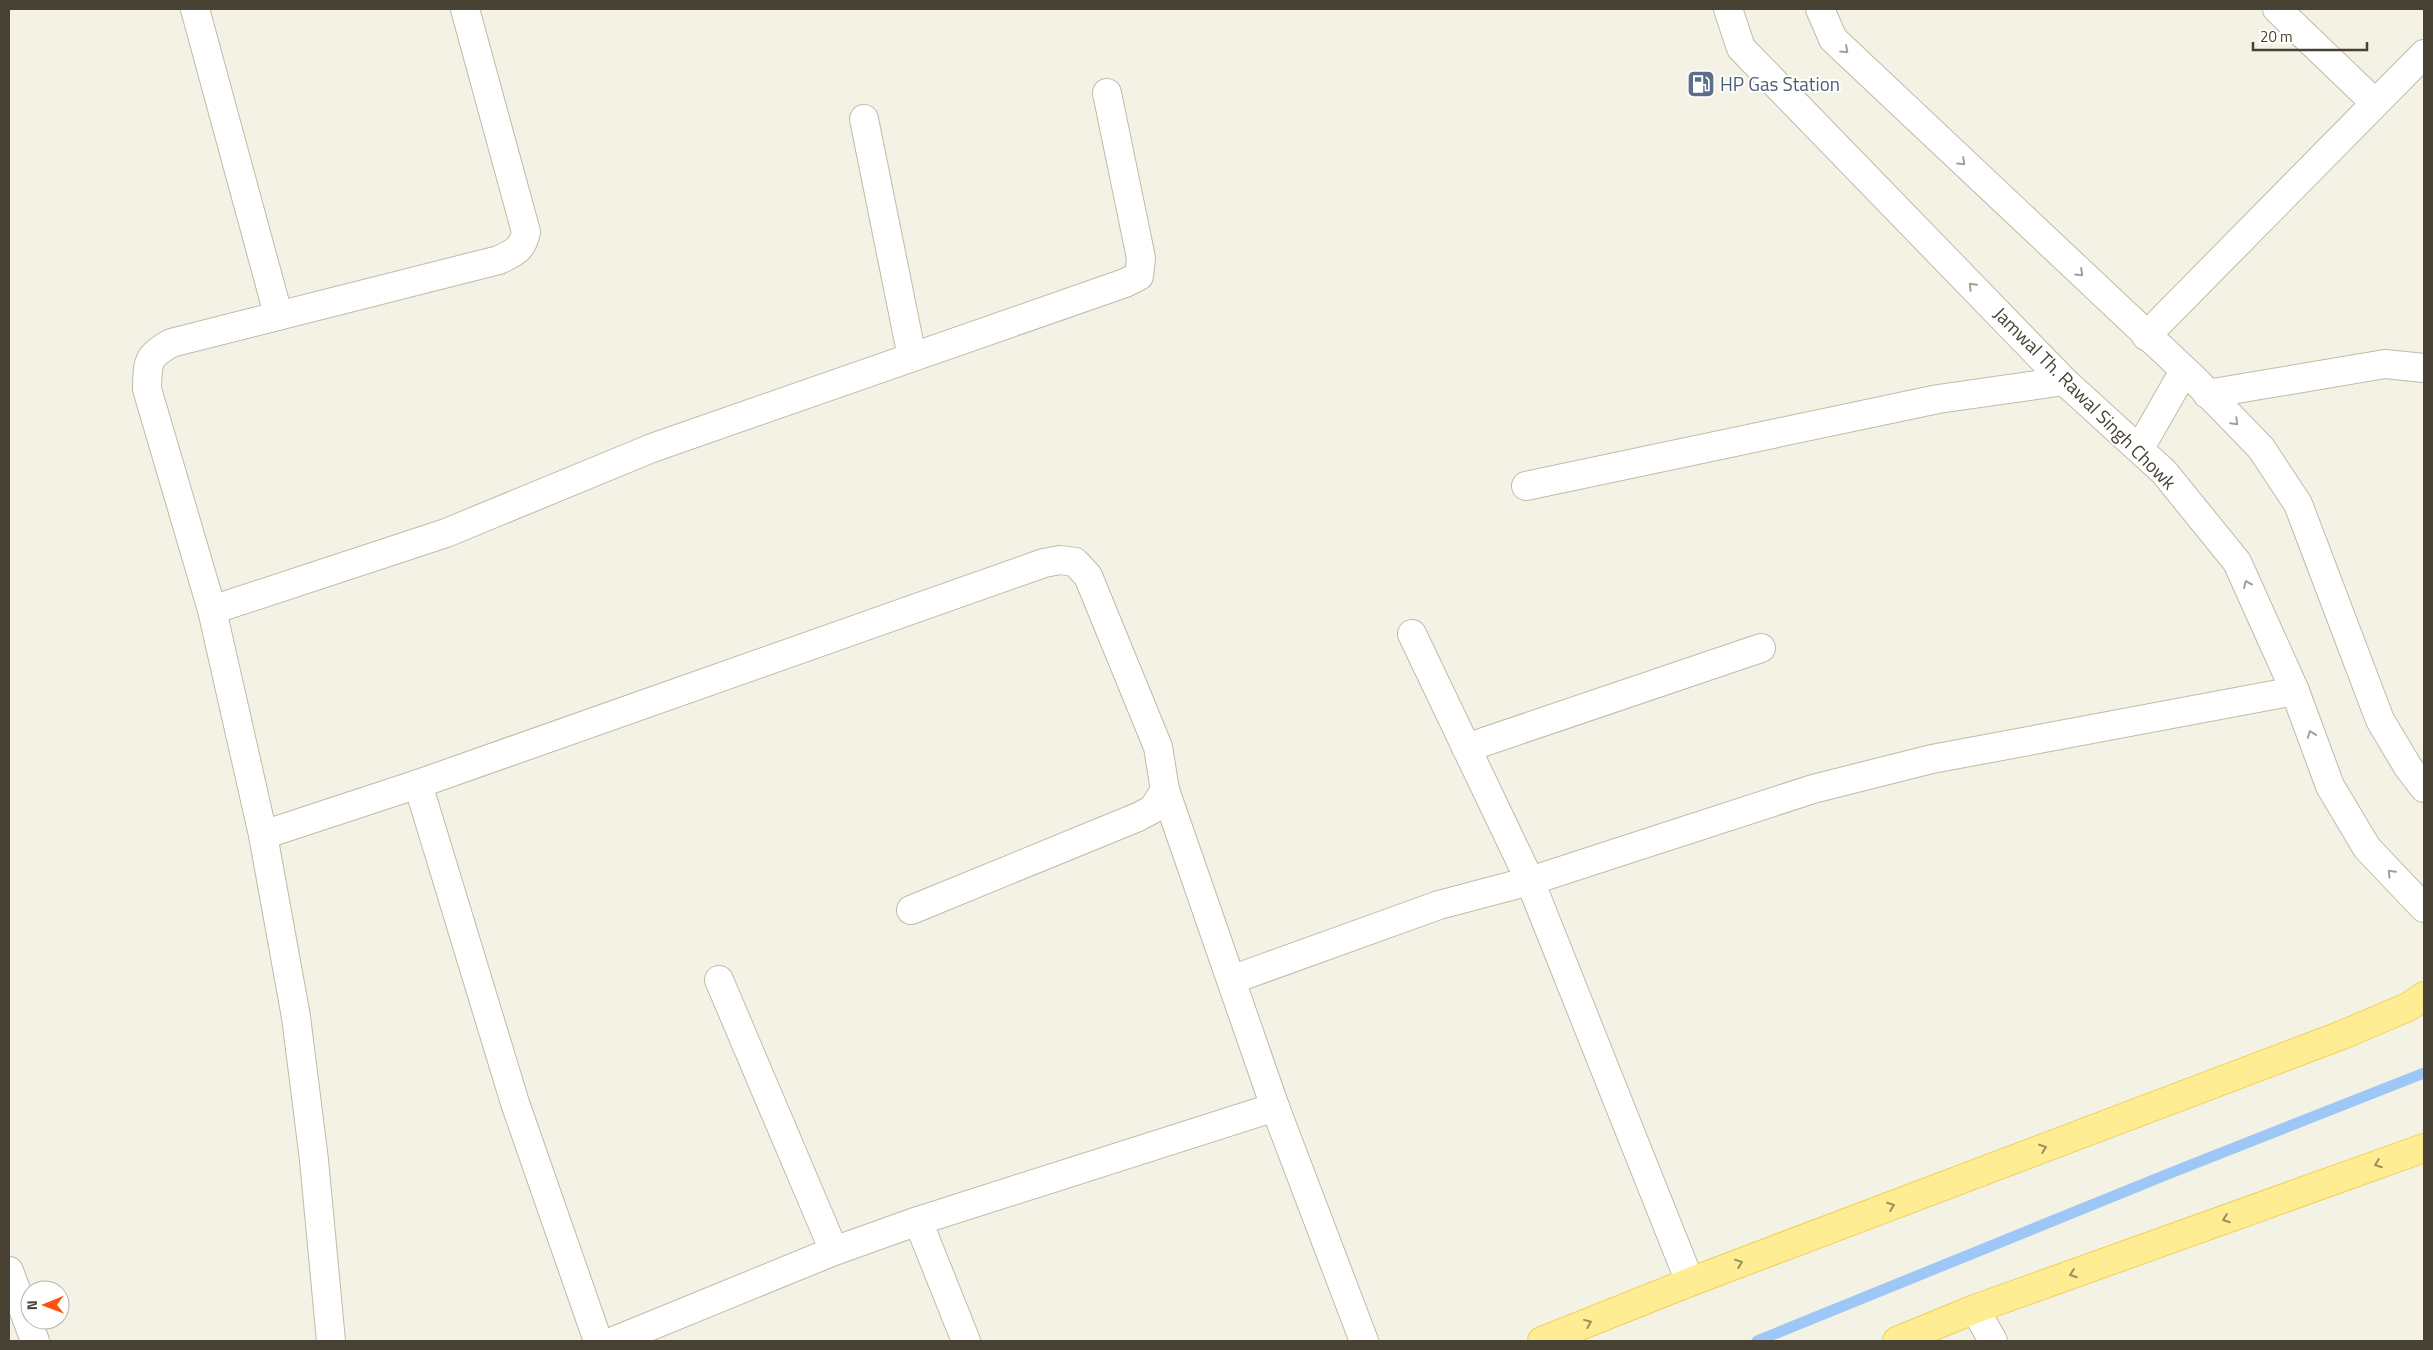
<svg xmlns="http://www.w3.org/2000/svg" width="2433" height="1350" viewBox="0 0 2433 1350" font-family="'Titillium Web',sans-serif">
<rect width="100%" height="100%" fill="#f4f1e5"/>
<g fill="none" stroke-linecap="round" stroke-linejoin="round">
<polyline stroke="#9cc7f6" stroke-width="11" points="1757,1341 2173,1172 2424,1073"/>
<defs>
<g id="minor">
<polyline points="195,9 278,314"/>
<polyline points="1728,9 1741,48 2064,381 2164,472 2237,562 2295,691 2330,786 2367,848 2424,908"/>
<polyline points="1820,9 1833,39 2194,379 2261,448 2298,504 2380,720 2408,767 2424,788"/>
<polyline points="2277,9 2375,103"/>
<polyline points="864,119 912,357"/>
<polyline points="2146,336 2424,54"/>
<polyline points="2207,394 2385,364 2424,368"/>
<polyline points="2140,448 2184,371"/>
<polyline points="1526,486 1938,399 2064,381"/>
<polyline points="212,610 446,533 652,448 1125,283 1139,276 1141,258 1107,93"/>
<polyline points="1412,634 1530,881 1690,1282"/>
<polyline points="1466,748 1761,648"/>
<polyline points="418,784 515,1103 598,1341"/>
<polyline points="1165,790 1275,1107 1364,1341"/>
<polyline points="263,835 418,784 1044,563 1060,560 1075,562 1088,576 1158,747 1165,790 1153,809 1138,817 911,910"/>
<polyline points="719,980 834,1251"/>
<polyline points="1231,980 1439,905 1530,881 1813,789 1932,759 2295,691"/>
<polyline points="918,1221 966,1341"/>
<polyline points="9,1271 35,1341"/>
<polyline points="1975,1309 1993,1341"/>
<path d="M331 1341 314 1160 296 1017 263 835 212 610 147 389C148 361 146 358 171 343L499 260C515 252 522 250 526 232L465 9"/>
<polyline points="614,1341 834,1251 918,1221 1275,1107"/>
</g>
<g id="major">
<polyline points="1542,1341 1690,1282 2342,1035 2408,1007 2424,996"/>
<polyline points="1897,1341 1975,1309 2424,1148"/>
</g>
</defs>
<use href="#minor" stroke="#c0bba7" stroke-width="30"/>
<use href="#major" stroke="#eed25a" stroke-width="30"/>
<use href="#minor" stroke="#fff" stroke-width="28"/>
<use href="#major" stroke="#ffed93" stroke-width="28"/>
</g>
<defs><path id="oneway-chevron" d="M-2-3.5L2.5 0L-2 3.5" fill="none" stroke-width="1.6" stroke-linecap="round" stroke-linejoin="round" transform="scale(1.25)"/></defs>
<g stroke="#a3a09a">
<use href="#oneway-chevron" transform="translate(1845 50) rotate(43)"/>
<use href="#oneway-chevron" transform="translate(1962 162) rotate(43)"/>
<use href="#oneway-chevron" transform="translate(2080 273) rotate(43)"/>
<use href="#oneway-chevron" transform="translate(1972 286) rotate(-134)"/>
<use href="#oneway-chevron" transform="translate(2235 422) rotate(45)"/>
<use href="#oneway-chevron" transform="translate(2247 584) rotate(-114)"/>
<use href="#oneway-chevron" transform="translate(2311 734) rotate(-110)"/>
<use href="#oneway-chevron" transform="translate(2391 873) rotate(-133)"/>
</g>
<g stroke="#9a8f5f">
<use href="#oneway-chevron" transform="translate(2043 1148) rotate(-21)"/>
<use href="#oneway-chevron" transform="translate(2378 1164) rotate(160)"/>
<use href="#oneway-chevron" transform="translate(1891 1206) rotate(-21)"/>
<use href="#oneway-chevron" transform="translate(2226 1219) rotate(160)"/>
<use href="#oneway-chevron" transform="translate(1739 1263) rotate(-21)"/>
<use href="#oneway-chevron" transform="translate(2073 1274) rotate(160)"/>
<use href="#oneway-chevron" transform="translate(1588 1323) rotate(-22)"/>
</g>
<defs>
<symbol id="fuel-square" viewBox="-11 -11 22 22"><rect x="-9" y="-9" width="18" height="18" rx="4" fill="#5c6f8a" stroke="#fff"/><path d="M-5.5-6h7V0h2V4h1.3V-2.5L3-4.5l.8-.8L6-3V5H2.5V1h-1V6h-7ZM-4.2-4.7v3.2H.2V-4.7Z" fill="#fff"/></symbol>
</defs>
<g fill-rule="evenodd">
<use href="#fuel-square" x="1685" y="68" width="32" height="32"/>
</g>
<g text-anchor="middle" stroke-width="4" stroke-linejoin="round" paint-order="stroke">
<g font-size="19" fill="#4e5e75" stroke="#fff" text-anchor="start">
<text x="1720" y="91">HP Gas Station</text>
</g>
<g font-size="19" fill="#474234" stroke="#fff">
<text transform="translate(2085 398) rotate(45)" y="7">Jamwal Th. Rawal Singh Chowk</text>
</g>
</g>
<rect width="2433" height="1350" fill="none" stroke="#474234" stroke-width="20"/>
<g transform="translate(45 1305) rotate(269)"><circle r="24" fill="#ffffff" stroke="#b5b3ae"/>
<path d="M0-4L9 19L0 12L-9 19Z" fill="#ff5011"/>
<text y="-8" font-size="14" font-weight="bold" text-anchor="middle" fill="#474234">N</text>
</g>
<path d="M2253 42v8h114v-8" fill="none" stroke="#474234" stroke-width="2.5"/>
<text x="2260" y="42" font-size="15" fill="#474234" stroke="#ffffff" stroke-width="4" paint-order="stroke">20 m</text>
</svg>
